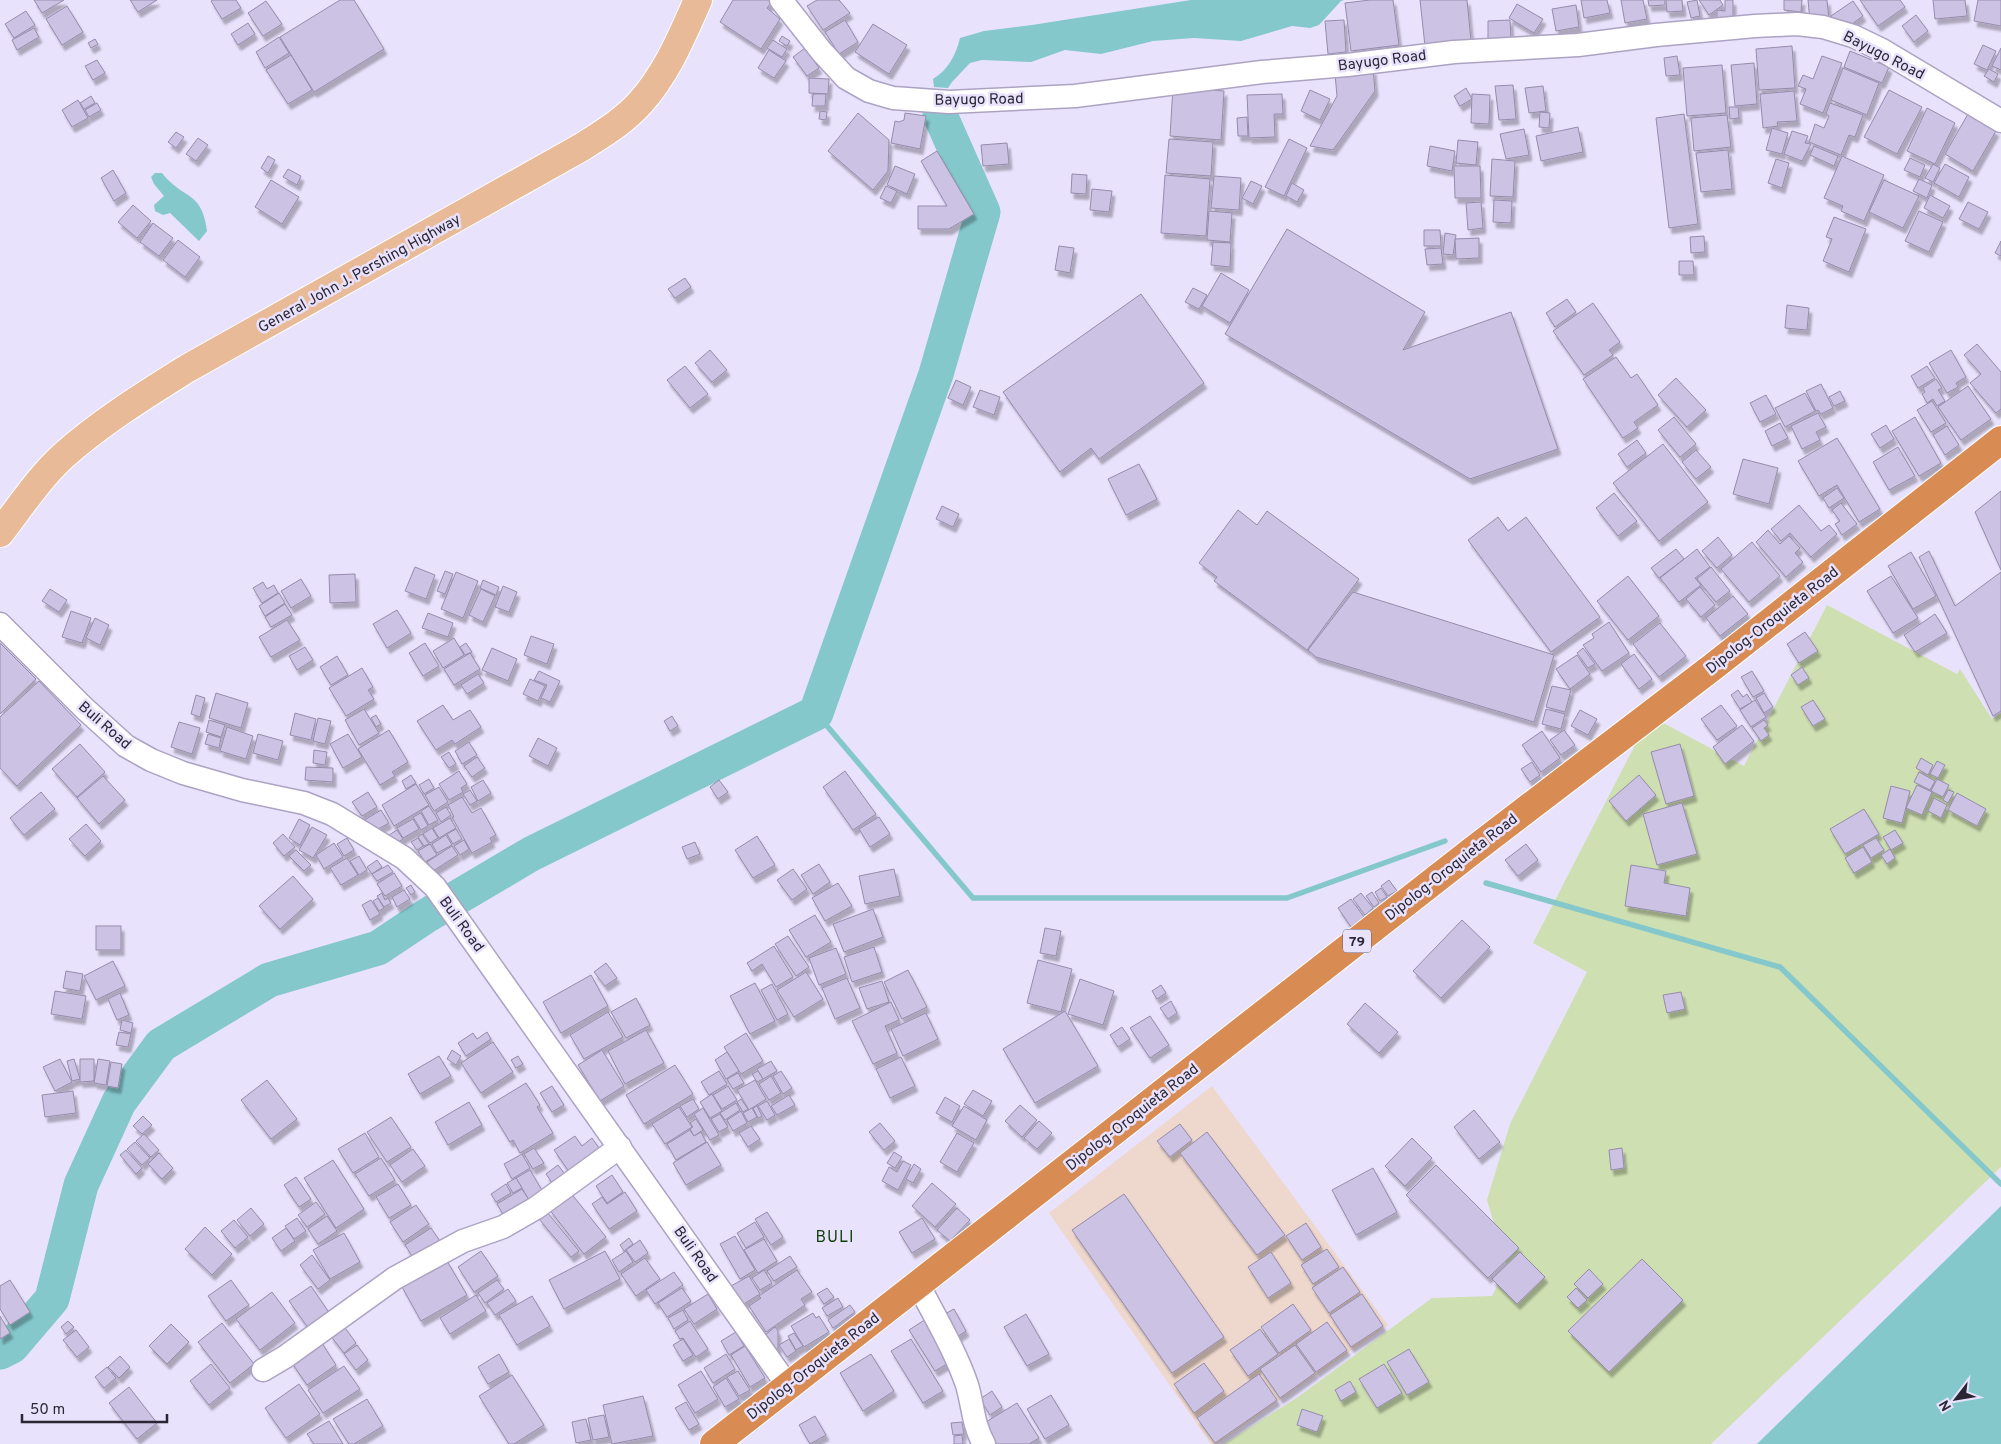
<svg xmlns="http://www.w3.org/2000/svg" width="2001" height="1444" viewBox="0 0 2001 1444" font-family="Overpass,sans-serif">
<defs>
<filter id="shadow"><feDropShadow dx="3" dy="5.5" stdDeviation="1" flood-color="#0004"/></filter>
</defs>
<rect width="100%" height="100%" fill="#e9e2fd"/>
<polygon fill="#eed7cc" points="1212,1086 1388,1325 1217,1444 1211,1444 1049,1213"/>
<polygon fill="#cedfb1" points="1827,605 1957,674 1960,669 1992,719 2001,713 2001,1167 1711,1444 1224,1444 1298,1397 1432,1298 1492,1296 1507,1267 1487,1200 1510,1124 1587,972 1533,943 1650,716 1744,766"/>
<g fill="#84c8cc">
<path d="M1191 0H1344L1341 1 1319 25 1310 28 1292 26 1241 41 1194 38 1153 41 1101 54 1065 50 1031 62 982 60 970 63 952 82 948 88 934 87 933 79C948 70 956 55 960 38L984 31 1032 25Z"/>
<path d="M155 173H162C183 200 202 190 207 231L199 241 170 213 163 215 155 211 154 205 164 196 154 184 151 177Z"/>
<polygon points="2001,1206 2001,1444 1757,1444"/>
</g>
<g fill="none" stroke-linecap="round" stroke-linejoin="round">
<g stroke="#84c8cc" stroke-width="5.5">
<polyline points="816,713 973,898 1287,898 1445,841"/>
<polyline points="1486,883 1780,967 2001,1184"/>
</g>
<polyline stroke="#84c8cc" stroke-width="35" points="0,1352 12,1346 52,1299 81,1185 119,1102 161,1045 269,980 378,948 426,916 531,854 816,713 936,374 983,212 940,115"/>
</g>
<g fill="#ccc2e3" stroke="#958bab" filter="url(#shadow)">
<polygon points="34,0 64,0 42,13"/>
<polygon points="130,0 157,0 138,12"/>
<polygon points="213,0 236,0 241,8 222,19 211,1"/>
<polygon points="340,0 354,0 384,49 314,92 280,37"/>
<polygon points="733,0 769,0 771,3 767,8 780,19 761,49 720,22"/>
<polygon points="817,0 839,0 850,13 823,30 807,6"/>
<polygon points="1370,0 1393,0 1399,45 1351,51 1345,3"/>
<polygon points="1420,0 1467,0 1471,41 1425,46"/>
<polygon points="1581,0 1607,0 1610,13 1584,18"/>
<polygon points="1621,0 1643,0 1647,19 1625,23"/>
<polygon points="1648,0 1665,0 1665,5 1649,6"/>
<polygon points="1666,0 1682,0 1683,11 1667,12"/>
<polygon points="1697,0 1700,16 1691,18 1687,2"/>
<polygon points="1699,0 1720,0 1723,5 1709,15"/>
<polygon points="1725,0 1733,0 1733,19 1717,18 1717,10 1725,11"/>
<polygon points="1784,0 1802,0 1801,12 1784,10"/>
<polygon points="1808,0 1827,0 1829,20 1810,21"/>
<polygon points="1860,0 1900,0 1905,7 1878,26"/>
<polygon points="1933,0 1965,0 1967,16 1935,19"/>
<polygon points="1978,0 2001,0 2001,26 1974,21"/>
<polygon points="266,1 282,24 263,36 248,13"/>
<polygon points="1853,1 1863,16 1842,31 1831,16"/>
<polygon points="1517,4 1543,19 1534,33 1509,18"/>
<polygon points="1576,5 1579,27 1556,31 1552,9"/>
<polygon points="67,6 83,32 62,45 46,19"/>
<polygon points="26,11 35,25 14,38 5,24"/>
<polygon points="1916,15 1928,31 1914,42 1902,26"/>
<polygon points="845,20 858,42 839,54 825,32"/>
<polygon points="1344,20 1346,52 1328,54 1325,21"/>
<polygon points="1510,20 1511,40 1488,41 1488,21"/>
<polygon points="248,23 255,34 238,45 231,34"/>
<polygon points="873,24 907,45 889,74 855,52"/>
<polygon points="34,28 39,37 17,50 12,40"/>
<polygon points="782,36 790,41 787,46 779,41"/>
<polygon points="279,37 289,53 265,68 256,52"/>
<polygon points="95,39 98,44 91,48 88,43"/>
<polygon points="773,40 787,49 782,57 767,48"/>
<polygon points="1983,45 1996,51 1987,70 1974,64"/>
<polygon points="1792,46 1795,88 1759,90 1756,49"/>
<polygon points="805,48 819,68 807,76 793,57"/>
<polygon points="2001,48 2001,70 1992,66"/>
<polygon points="769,50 786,61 774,78 758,68"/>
<polygon points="1850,51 1889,67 1882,83 1844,67"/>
<polygon points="291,55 312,90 288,104 266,70"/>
<polygon points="1677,56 1680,75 1666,76 1664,58"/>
<polygon points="1822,56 1842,63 1823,113 1800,104 1806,89 1798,86 1803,75 1813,79"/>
<polygon points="97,60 105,73 93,80 85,66"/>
<polygon points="1754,63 1757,104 1735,106 1731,65"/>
<polygon points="1722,65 1726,113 1687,116 1683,68"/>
<polygon points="1843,68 1879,83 1867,115 1831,100"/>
<polygon points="1373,69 1375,91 1333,150 1310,146 1337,96 1335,74"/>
<polygon points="1989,69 1998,74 1994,82 1984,76"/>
<polygon points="809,78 829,79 828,94 809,93"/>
<polygon points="1513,85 1516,119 1499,120 1495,86"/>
<polygon points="1543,86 1546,111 1529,113 1525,88"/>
<polygon points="1173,87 1224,91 1221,140 1170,136"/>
<polygon points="1466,88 1472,99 1460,106 1454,96"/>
<polygon points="1310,90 1330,99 1320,120 1301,111"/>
<polygon points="1889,90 1922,107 1897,154 1864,137"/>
<polygon points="1794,91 1797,121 1777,122 1778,126 1763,128 1760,94"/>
<polygon points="813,94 826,94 825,106 812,106"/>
<polygon points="1282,94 1283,114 1274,114 1275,137 1249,138 1247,95"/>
<polygon points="1472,94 1490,95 1489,124 1471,123"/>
<polygon points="91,96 95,103 84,109 80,103"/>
<polygon points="78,100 88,118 72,127 62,110"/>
<polygon points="97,103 101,110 89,117 85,110"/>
<polygon points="1830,103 1863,115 1855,137 1849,135 1841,155 1809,142 1815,124 1824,128 1829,116 1826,114"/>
<polygon points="1729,107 1738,107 1739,118 1730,119"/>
<polygon points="1927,108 1955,123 1935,164 1907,151"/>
<polygon points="820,111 827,112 826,120 819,119"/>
<polygon points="1540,112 1550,113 1549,128 1539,127"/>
<polygon points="858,113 889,140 888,171 873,190 828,151"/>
<polygon points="905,113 926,116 920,149 891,143 895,121 899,122 904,120"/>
<polygon points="1684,114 1698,224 1669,228 1656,118"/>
<polygon points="1968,114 1996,131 1973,171 1945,154"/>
<polygon points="1727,115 1731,147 1694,151 1691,118"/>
<polygon points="1247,117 1248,136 1238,136 1237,118"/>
<polygon points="1578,127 1583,152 1541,161 1536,136"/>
<polygon points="1772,128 1788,133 1782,154 1766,150"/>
<polygon points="1524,129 1529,155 1506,159 1500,134"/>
<polygon points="1792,131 1808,136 1805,143 1811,144 1802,161 1784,154"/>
<polygon points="176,132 184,137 176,148 168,142"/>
<polygon points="198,138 208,145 196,161 186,154"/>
<polygon points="1169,139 1213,142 1211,176 1166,173"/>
<polygon points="1289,139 1307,148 1284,196 1265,187"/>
<polygon points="1458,140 1478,142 1476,165 1456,163"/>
<polygon points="1007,143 1009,164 983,166 981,145"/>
<polygon points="1430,146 1455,151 1452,171 1427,166"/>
<polygon points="1814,146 1838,156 1834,166 1810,155"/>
<polygon points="1728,150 1732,189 1701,192 1696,153"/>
<polygon points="937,151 974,214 949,229 918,229 918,206 947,206 921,161"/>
<polygon points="268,156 275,160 268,173 261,168"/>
<polygon points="1842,156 1884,175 1864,221 1841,211 1843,206 1824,198"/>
<polygon points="1910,158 1925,165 1920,177 1904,170"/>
<polygon points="1492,159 1515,161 1513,197 1490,196"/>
<polygon points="1776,159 1789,163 1782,188 1768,183"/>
<polygon points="1933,164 1940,168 1933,182 1925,178"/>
<polygon points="1945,164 1969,177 1959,197 1934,183"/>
<polygon points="895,166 915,174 907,194 887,185"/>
<polygon points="1454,166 1480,166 1481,198 1455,198"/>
<polygon points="288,169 301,176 297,185 283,177"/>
<polygon points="113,170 126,193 114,201 101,178"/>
<polygon points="1072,174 1087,175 1086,194 1071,193"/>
<polygon points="1165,175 1210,179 1206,236 1161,233"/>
<polygon points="1214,176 1241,178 1239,210 1211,208"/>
<polygon points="1919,179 1932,185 1927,198 1913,191"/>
<polygon points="271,180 299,197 282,224 255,207"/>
<polygon points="1884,180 1919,196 1903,228 1869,212"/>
<polygon points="1251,181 1262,186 1253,204 1242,198"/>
<polygon points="1292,183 1304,190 1297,202 1286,196"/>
<polygon points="886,186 897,191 891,203 880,198"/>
<polygon points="1092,189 1112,191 1109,212 1090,210"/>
<polygon points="1930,195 1950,206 1943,218 1924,208"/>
<polygon points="1494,200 1512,201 1511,223 1493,222"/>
<polygon points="1481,202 1483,228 1468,230 1466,203"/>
<polygon points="1968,202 1988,212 1979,229 1959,219"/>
<polygon points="133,205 151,221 137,238 118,222"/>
<polygon points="1209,211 1232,213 1230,242 1207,240"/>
<polygon points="1919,211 1943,222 1929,252 1905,241"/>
<polygon points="1834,217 1866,229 1849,272 1823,261 1832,239 1826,237"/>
<polygon points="153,223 173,238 159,256 140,242"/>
<polygon points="1287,229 1425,312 1403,350 1511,312 1558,449 1470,479 1225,334"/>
<polygon points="1424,230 1440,230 1441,246 1424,246"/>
<polygon points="1445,233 1456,235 1453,255 1443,254"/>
<polygon points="1704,236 1705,252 1691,253 1690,237"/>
<polygon points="1479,238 1479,258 1456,259 1455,239"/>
<polygon points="178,240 200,257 185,277 163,260"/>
<polygon points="2001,241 2001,256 1995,253"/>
<polygon points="1213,242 1231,243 1230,267 1211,265"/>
<polygon points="1059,246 1074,248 1070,273 1055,270"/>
<polygon points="1441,248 1443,264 1427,265 1425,249"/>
<polygon points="1679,261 1693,261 1694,275 1679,275"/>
<polygon points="1221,273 1249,290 1230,323 1202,306"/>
<polygon points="685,278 691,287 675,298 668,289"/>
<polygon points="1193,288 1207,295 1199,309 1185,302"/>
<polygon points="1141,294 1204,383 1099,459 1091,448 1060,472 1003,392"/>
<polygon points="1567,299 1576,312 1555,327 1546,313"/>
<polygon points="1593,303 1620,342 1609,350 1613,355 1584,375 1553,331"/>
<polygon points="1787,305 1809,308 1807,330 1785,328"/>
<polygon points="1977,344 2001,372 2001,409 1996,413 1970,383 1981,374 1964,355"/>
<polygon points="710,350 727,370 712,382 695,363"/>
<polygon points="1951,350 1966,377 1956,383 1958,387 1947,393 1929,363"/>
<polygon points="1616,357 1631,378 1637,374 1658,405 1634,422 1638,428 1623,438 1583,379"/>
<polygon points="685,366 708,394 690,408 667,380"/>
<polygon points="1927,366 1935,378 1918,388 1911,376"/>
<polygon points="1676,378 1706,410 1687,427 1658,395"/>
<polygon points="1936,379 1942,388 1938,390 1945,401 1937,406 1933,399 1927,403 1922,394 1925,392 1923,388"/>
<polygon points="956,380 971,387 963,405 948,398"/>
<polygon points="1821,384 1833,408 1821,414 1818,410 1816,411 1806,391"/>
<polygon points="1968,386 1991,419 1961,440 1938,407"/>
<polygon points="980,390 1000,397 994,415 973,407"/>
<polygon points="1840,391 1845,401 1834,406 1829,397"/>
<polygon points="1805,393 1815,411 1785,427 1775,408"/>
<polygon points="1766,395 1776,414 1760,422 1750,403"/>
<polygon points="1932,401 1946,423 1931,432 1917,410"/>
<polygon points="1818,413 1826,427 1816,432 1820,440 1802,449 1791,426"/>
<polygon points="1674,417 1696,444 1680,457 1658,430"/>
<polygon points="1915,417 1941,463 1919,476 1892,431"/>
<polygon points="1780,423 1788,438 1772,446 1765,431"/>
<polygon points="1886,425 1894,439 1880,448 1871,434"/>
<polygon points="1947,426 1959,445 1945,455 1933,435"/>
<polygon points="1837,438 1880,509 1859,522 1837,485 1819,496 1798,461"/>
<polygon points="1637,440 1646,453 1627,467 1618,454"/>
<polygon points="1663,444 1708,502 1659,541 1613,483"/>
<polygon points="1898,447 1915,476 1889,490 1873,462"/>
<polygon points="1696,450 1711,467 1696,479 1682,462"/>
<polygon points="1743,459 1778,468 1769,504 1733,494"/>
<polygon points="1139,464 1157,499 1126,515 1108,479"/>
<polygon points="1837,488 1844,498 1829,508 1823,498"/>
<polygon points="2001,491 2001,570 1975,512"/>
<polygon points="1614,493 1637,521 1618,536 1596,508"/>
<polygon points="1841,503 1857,524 1842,535 1835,524 1840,521 1832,510"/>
<polygon points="1799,505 1821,531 1829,525 1837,534 1811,557 1790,533 1781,541 1771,529"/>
<polygon points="942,506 959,514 953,527 936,519"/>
<polygon points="1238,510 1257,525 1267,511 1359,579 1307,650 1214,581 1217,577 1199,563"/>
<polygon points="1498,517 1508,531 1526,517 1600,617 1551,652 1468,540"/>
<polygon points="1768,530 1780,544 1789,536 1800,548 1795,553 1803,562 1786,577 1756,542"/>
<polygon points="1718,537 1732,555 1717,568 1702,551"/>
<polygon points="1752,542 1780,576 1749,602 1721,569"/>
<polygon points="1676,549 1684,559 1659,578 1651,568"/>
<polygon points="1697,549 1710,567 1695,578 1701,585 1679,602 1660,578"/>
<polygon points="1929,551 1955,606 2001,572 2001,711 1993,716 1919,557"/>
<polygon points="1911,552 1936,596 1913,609 1888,566"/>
<polygon points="415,567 435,575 426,599 405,591"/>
<polygon points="1711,567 1730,591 1716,602 1697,579"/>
<polygon points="445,571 453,574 445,594 437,591"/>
<polygon points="456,572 478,581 463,618 441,609"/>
<polygon points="355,574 356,602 330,603 329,575"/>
<polygon points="1628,576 1659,616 1628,640 1597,601"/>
<polygon points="1891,576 1918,618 1893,633 1867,591"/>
<polygon points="301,579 311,596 291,608 281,591"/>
<polygon points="483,580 499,587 496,595 480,588"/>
<polygon points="263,582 267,589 274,585 278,593 262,603 253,588"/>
<polygon points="503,586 517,592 509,612 495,607"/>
<polygon points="1700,587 1715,605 1701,617 1686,599"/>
<polygon points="50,589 67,600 59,612 42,601"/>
<polygon points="481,589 495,596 483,622 469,615"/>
<polygon points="1353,592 1554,655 1534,722 1316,657 1308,650"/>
<polygon points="279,593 285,603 265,616 259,606"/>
<polygon points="1733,596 1748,614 1720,636 1706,618"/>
<polygon points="285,604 292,615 271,627 265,617"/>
<polygon points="397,610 411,633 387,648 373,624"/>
<polygon points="71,611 91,618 82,643 62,637"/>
<polygon points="428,613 453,623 448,637 422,628"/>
<polygon points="1935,614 1947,633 1915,652 1904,635"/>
<polygon points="95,618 109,625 100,645 86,638"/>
<polygon points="287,620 300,640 271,657 259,637"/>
<polygon points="1609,622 1629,653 1602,671 1583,645 1594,638 1592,634"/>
<polygon points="1660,623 1686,656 1659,677 1633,644"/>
<polygon points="1805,632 1818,651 1799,663 1787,644"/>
<polygon points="531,636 554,644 547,664 524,655"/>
<polygon points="454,638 464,655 443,668 433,651"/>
<polygon points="0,643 36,679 0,714"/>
<polygon points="425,643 439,666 423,676 409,653"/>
<polygon points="466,643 472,652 465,655 460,647"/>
<polygon points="305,647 313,660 297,670 289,656"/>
<polygon points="492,648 517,659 508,681 482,670"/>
<polygon points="1583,648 1595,664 1588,668 1577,653"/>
<polygon points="470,653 480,669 454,685 444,669"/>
<polygon points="1634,654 1652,679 1639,689 1621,664"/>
<polygon points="1577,655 1590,674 1570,689 1556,669"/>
<polygon points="337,656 348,675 331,685 320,667"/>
<polygon points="1802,667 1809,678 1798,685 1791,675"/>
<polygon points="362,668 373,687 368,690 374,699 346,716 329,688"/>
<polygon points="539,671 560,681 550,702 541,698 547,685 534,680"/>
<polygon points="1752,671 1764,691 1753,697 1741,677"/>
<polygon points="478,674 484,683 467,694 461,685"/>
<polygon points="530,679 545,686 538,701 523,694"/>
<polygon points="39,681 81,725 17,786 0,768 0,717"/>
<polygon points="1552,686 1571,690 1565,712 1546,707"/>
<polygon points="1738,690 1743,697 1747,694 1752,702 1740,709 1731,695"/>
<polygon points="216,693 248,703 241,728 209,718"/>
<polygon points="1764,693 1773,707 1764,713 1756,698"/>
<polygon points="196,695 205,698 200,717 191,714"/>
<polygon points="1755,700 1766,717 1751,727 1740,710"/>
<polygon points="1813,700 1825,719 1813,726 1801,707"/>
<polygon points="443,705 453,720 470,710 481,727 455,744 452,740 436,750 417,721"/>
<polygon points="1721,705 1737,726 1717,740 1701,719"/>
<polygon points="364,709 379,733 359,745 345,720"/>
<polygon points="1546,709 1565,714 1561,729 1542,724"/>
<polygon points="1580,710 1597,719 1588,735 1571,726"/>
<polygon points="295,713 316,719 311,740 290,735"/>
<polygon points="376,715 381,724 376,727 371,718"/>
<polygon points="672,716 678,726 670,731 664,721"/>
<polygon points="318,718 331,721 325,744 313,741"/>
<polygon points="209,720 225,725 221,737 206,732"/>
<polygon points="1764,720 1768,725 1764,728 1769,735 1761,741 1752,728"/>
<polygon points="179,722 200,728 192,754 171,747"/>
<polygon points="1742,725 1754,741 1725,764 1713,747"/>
<polygon points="227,727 253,736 246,759 220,751"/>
<polygon points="389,730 408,762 392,772 395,776 380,785 358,749"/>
<polygon points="1564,730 1575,745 1561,755 1550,740"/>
<polygon points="1542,731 1560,758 1541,772 1522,745"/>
<polygon points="208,734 221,738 219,748 205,744"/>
<polygon points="258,734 283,741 278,760 253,753"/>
<polygon points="348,734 362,757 343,768 330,744"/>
<polygon points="538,738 557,748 548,766 529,756"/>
<polygon points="469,742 477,755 462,764 455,751"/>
<polygon points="80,744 105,772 77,797 52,769"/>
<polygon points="1680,744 1694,796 1666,804 1651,752"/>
<polygon points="314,750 327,752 325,765 313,763"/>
<polygon points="449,752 456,764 449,768 441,757"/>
<polygon points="477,757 485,768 472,777 464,766"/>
<polygon points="1921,758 1933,765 1928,775 1916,768"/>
<polygon points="1937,761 1945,765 1938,778 1930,774"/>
<polygon points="1532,762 1540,775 1530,782 1521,769"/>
<polygon points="306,767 333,768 333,782 305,780"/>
<polygon points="459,771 467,784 461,788 463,792 449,800 439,784"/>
<polygon points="845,771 876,814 853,830 823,787"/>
<polygon points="1919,772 1935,781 1930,790 1914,782"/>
<polygon points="411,775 416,783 406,789 402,781"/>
<polygon points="1639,775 1656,795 1626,821 1609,801"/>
<polygon points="103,776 125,800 99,824 77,798"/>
<polygon points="429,779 434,788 424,794 419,785"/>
<polygon points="1937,779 1949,785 1943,797 1931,791"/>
<polygon points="483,780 491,793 478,801 471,787"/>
<polygon points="719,780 728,792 718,799 710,787"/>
<polygon points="416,784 429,805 394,826 382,805"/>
<polygon points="1917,785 1932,792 1922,815 1906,808"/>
<polygon points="1891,786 1910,791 1902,823 1883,818"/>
<polygon points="439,787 448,802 434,811 425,795"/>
<polygon points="470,790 477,801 470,805 463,794"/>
<polygon points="1948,790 1954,792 1948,803 1943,800"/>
<polygon points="41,792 55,809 24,835 10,818"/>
<polygon points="368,792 377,807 362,816 352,802"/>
<polygon points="1957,793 1986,809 1977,826 1948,810"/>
<polygon points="462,797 472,813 481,808 496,835 490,838 492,842 472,853 452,817 454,817 448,805"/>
<polygon points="1934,798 1947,805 1941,818 1928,811"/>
<polygon points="1682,803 1697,854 1657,865 1643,814"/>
<polygon points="429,806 438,820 429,825 421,811"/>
<polygon points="446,807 451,815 441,822 436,813"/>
<polygon points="1864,809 1879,834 1845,854 1830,829"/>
<polygon points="381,810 389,823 371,833 363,821"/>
<polygon points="421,813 428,826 421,830 413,817"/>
<polygon points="879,817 890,834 870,847 859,829"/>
<polygon points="450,818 456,828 439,838 433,828"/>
<polygon points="299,819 310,825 300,845 289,838"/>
<polygon points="413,819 419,829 403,838 397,828"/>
<polygon points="86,824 101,841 85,856 69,839"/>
<polygon points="312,827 327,835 313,858 299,850"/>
<polygon points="432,828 438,838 430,843 423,834"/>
<polygon points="456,829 462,839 453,844 447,834"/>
<polygon points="397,830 403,839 395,844 389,835"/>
<polygon points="1895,830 1903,843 1891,850 1883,837"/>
<polygon points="283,834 295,847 284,856 273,843"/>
<polygon points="422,834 429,844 424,846 418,837"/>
<polygon points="446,835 452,845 437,853 432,844"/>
<polygon points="757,836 775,865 753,878 735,850"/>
<polygon points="347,838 354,850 344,856 337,844"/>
<polygon points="418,838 423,846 417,850 411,842"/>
<polygon points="1876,838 1884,850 1871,858 1863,845"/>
<polygon points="464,840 469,849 460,855 454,846"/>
<polygon points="695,842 700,854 687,859 682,847"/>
<polygon points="334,843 343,857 324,869 316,855"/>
<polygon points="430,844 437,855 425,862 418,851"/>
<polygon points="1526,844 1538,860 1518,876 1505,860"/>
<polygon points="452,846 458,855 433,871 427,862"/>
<polygon points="1863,847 1872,862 1854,873 1845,858"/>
<polygon points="1890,849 1895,858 1887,864 1881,855"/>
<polygon points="296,850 311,865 304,871 289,856"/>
<polygon points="359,856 367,870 359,875 350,861"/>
<polygon points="347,858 358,875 341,885 330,868"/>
<polygon points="377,860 382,867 372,874 367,867"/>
<polygon points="819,864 830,882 813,894 801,875"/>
<polygon points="388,865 393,872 377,881 372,874"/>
<polygon points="1631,865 1666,871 1664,883 1690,888 1686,916 1625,906"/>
<polygon points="793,869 807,889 792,900 777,880"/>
<polygon points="894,869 900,896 865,904 859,876"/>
<polygon points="394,873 402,886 385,896 377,884"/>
<polygon points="293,876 313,899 280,929 259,906"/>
<polygon points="1389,880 1397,891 1388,896 1381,886"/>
<polygon points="838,883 852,906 825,921 812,898"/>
<polygon points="411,885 415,892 411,895 406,888"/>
<polygon points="1381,888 1387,897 1380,901 1375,892"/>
<polygon points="404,890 410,899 397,907 392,897"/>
<polygon points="1372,892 1379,903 1374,907 1366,896"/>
<polygon points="382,893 385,900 388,898 391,903 384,907 377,896"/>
<polygon points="1361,893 1373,908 1365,915 1353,899"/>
<polygon points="378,898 384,908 379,911 373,901"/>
<polygon points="1351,899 1364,917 1351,927 1338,908"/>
<polygon points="371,900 380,914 370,920 362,905"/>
<polygon points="873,909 883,937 844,952 833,924"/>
<polygon points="815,915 831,942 806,957 789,930"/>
<polygon points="1462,920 1490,947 1441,998 1413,971"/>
<rect x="96" y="926" width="25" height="24"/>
<polygon points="1045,928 1061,931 1056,956 1040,953"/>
<polygon points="788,936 809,967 796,976 775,944"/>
<polygon points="774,946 793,977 776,987 762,964 752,971 747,963"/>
<polygon points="874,947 882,972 852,982 844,957"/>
<polygon points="836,948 846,974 819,985 809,958"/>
<polygon points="1038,960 1072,969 1061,1012 1027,1003"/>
<polygon points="113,961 125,986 96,1000 84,976"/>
<polygon points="606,963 617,978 605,986 594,972"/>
<polygon points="908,970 927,1007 902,1019 884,982"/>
<polygon points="66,971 83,974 80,991 63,988"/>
<polygon points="806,972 823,999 794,1017 777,990"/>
<polygon points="591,975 608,1006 561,1033 543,1002"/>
<polygon points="847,978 860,1008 835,1019 822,988"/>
<polygon points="1080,979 1114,991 1103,1025 1068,1014"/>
<polygon points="882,981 889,1002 867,1009 859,988"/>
<polygon points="755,983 775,1021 750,1034 730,996"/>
<polygon points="772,984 788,1014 777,1020 761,990"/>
<polygon points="1161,985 1166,993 1157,999 1152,991"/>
<polygon points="55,991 86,996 82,1019 51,1014"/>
<polygon points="1681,992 1685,1009 1667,1013 1663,995"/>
<polygon points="120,993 129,1015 117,1020 108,999"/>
<polygon points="636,998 650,1025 626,1038 611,1012"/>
<polygon points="1171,1001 1177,1013 1168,1019 1160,1008"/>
<polygon points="891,1002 899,1020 885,1026 897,1053 873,1064 852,1021"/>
<polygon points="1365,1003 1398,1032 1379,1053 1347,1024"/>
<polygon points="1065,1011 1098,1066 1035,1103 1003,1049"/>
<polygon points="608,1012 623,1037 584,1059 570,1035"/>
<polygon points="926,1013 938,1039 903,1056 891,1029"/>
<polygon points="1150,1016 1169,1045 1150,1058 1130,1028"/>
<polygon points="122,1020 133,1023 131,1033 120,1030"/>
<polygon points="1122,1027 1130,1039 1118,1047 1110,1035"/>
<polygon points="646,1030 664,1063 625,1084 608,1051"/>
<polygon points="119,1032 131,1034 128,1047 116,1045"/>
<polygon points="487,1032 491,1039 466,1056 458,1043 473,1033 477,1039"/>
<polygon points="746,1033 763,1061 741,1074 724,1047"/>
<polygon points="493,1042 513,1072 481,1093 461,1063"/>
<polygon points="452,1050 461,1056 456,1065 447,1059"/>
<polygon points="602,1050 624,1086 600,1101 578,1065"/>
<polygon points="727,1052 739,1071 726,1079 715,1060"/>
<polygon points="439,1056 451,1076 420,1094 408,1074"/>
<polygon points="518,1056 523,1064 516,1068 511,1060"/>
<polygon points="901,1057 915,1086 890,1098 876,1069"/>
<polygon points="60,1059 72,1082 55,1091 43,1067"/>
<polygon points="74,1059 80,1079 72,1081 67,1061"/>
<polygon points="80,1059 94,1059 94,1081 80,1082"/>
<polygon points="98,1059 110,1061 106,1085 94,1083"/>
<polygon points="771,1061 777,1071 763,1079 757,1069"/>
<polygon points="111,1062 122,1064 118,1088 107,1086"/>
<polygon points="675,1065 693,1094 644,1124 626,1095"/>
<polygon points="719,1071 727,1084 709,1095 701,1082"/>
<polygon points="758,1071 763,1079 757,1082 752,1074"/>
<polygon points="781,1071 792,1088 783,1094 773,1076"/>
<polygon points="738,1073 744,1083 733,1089 727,1079"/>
<polygon points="771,1076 781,1093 769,1100 759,1084"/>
<polygon points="267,1080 297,1119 271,1139 241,1100"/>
<polygon points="755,1080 766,1099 749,1110 737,1090"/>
<polygon points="526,1083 540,1105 537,1107 553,1133 520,1153 513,1140 510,1142 488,1106"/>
<polygon points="552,1086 564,1105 552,1112 540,1093"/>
<polygon points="728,1086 737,1100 722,1109 713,1095"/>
<polygon points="973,1090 992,1101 983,1116 964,1104"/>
<polygon points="73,1091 76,1113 45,1117 42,1095"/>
<polygon points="712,1094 722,1111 710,1118 700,1102"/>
<polygon points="789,1095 795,1105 777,1115 771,1106"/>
<polygon points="945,1097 960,1106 952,1122 936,1113"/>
<polygon points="693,1099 699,1109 687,1117 680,1106"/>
<polygon points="741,1099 748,1109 743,1112 737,1102"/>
<polygon points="767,1101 775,1115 767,1120 758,1106"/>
<polygon points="469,1102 482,1125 448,1145 435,1122"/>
<polygon points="736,1103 740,1110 725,1120 720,1113"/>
<polygon points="1020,1105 1037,1120 1022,1137 1005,1121"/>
<polygon points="757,1106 762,1116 758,1118 753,1108"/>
<polygon points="964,1106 987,1120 976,1140 952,1126"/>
<polygon points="679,1107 692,1127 665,1144 652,1124"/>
<polygon points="703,1108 719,1135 710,1140 694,1114"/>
<polygon points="752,1108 757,1117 748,1122 743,1113"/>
<polygon points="1474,1110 1500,1142 1479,1159 1454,1127"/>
<polygon points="741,1111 747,1123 733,1131 727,1120"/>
<polygon points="720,1114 728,1127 719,1132 711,1119"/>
<polygon points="143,1116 152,1125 142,1134 133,1126"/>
<polygon points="391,1117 411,1147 387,1162 367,1132"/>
<polygon points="696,1119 703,1130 694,1136 690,1129 693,1127 690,1123"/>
<polygon points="1039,1121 1052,1133 1037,1149 1024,1138"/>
<polygon points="880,1123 895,1141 884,1150 869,1132"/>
<polygon points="1180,1124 1192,1140 1170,1157 1157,1141"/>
<polygon points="751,1126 760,1139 748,1147 739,1133"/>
<polygon points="690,1130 694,1136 701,1132 706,1142 676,1160 667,1144"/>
<polygon points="1207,1132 1285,1235 1257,1255 1180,1153"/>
<polygon points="365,1133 379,1157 353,1173 338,1149"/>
<polygon points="957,1133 974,1143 957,1172 940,1162"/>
<polygon points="144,1134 159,1150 151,1157 136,1141"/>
<polygon points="575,1136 582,1146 592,1138 604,1155 572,1176 554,1150"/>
<polygon points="1412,1138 1432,1158 1405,1186 1385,1166"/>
<polygon points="135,1142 150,1158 142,1165 127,1149"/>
<polygon points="707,1142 721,1165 686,1185 673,1163"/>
<polygon points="534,1148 544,1163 533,1169 524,1154"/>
<polygon points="1622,1148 1624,1168 1611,1170 1609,1150"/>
<polygon points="413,1149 425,1166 402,1182 390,1165"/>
<polygon points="126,1150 142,1168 136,1174 120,1155"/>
<polygon points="894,1152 902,1157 895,1168 887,1163"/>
<polygon points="159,1153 173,1168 162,1179 148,1164"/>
<polygon points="522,1154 530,1168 512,1179 504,1164"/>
<polygon points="381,1158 395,1180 369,1196 355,1174"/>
<polygon points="333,1160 364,1209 336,1228 304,1178"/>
<polygon points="903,1161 911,1165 898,1190 882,1181 889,1167 897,1172"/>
<polygon points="914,1164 921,1169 913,1183 906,1179"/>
<polygon points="558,1165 568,1178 555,1187 546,1174"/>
<polygon points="1436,1165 1519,1248 1488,1278 1406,1195"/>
<polygon points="1373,1168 1397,1212 1356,1235 1332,1190"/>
<polygon points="530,1170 543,1192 529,1200 516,1178"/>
<polygon points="612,1175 623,1192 607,1203 596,1186"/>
<polygon points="296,1177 311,1199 299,1207 284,1185"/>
<polygon points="516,1178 522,1188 513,1193 507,1183"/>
<polygon points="932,1183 956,1204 935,1227 912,1206"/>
<polygon points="398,1184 411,1205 389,1218 376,1197"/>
<polygon points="506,1184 511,1193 496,1202 491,1194"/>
<polygon points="522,1189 529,1200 504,1216 497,1204"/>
<polygon points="570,1192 606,1237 584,1254 549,1209"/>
<polygon points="625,1192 637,1211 609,1229 592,1204 602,1197 607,1204"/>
<polygon points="1124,1194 1224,1337 1172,1373 1072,1230"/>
<polygon points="316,1202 325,1214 307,1227 298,1215"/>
<polygon points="416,1205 429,1224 403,1242 390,1222"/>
<polygon points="251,1208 264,1224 250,1236 237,1220"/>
<polygon points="957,1208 970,1220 950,1241 937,1230"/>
<polygon points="547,1212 579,1251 571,1257 539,1219"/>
<polygon points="767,1212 783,1237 771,1245 755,1219"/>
<polygon points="327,1216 337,1231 318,1244 308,1229"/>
<polygon points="297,1218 306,1231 294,1239 285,1226"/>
<polygon points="922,1218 935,1239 912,1253 899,1232"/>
<polygon points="234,1220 248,1237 235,1248 221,1231"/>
<polygon points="755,1222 764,1237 746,1248 737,1233"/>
<polygon points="1306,1223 1321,1247 1302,1260 1286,1236"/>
<polygon points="205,1227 232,1254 212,1275 185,1249"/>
<polygon points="286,1228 295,1241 281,1251 272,1238"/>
<polygon points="431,1228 442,1244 415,1261 405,1245"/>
<polygon points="344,1233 360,1262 330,1279 313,1250"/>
<polygon points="735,1236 755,1270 740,1279 720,1244"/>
<polygon points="629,1238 633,1244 624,1251 620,1245"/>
<polygon points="764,1239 777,1261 758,1273 744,1250"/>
<polygon points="640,1240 648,1253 635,1262 626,1250"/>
<polygon points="1327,1249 1339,1267 1313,1284 1301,1265"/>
<polygon points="481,1251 498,1276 474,1292 458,1267"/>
<polygon points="605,1251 620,1279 564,1309 549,1280"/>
<polygon points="626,1251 633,1262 619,1272 612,1260"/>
<polygon points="1271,1252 1291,1283 1268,1298 1248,1267"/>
<polygon points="1520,1252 1545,1277 1517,1304 1492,1279"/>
<polygon points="312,1255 330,1280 318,1289 300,1265"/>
<polygon points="790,1256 797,1267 774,1281 767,1271"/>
<polygon points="645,1258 660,1279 636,1296 621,1274"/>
<polygon points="1642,1259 1683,1300 1609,1372 1568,1331"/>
<polygon points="447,1261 467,1295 421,1321 402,1287"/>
<polygon points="1343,1267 1360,1292 1329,1313 1312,1288"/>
<polygon points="1589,1269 1603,1284 1588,1298 1574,1284"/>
<polygon points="764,1270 772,1283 760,1290 752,1278"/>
<polygon points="797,1270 812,1292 801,1299 805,1305 766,1332 749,1306 761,1298 759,1296"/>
<polygon points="674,1272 683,1285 655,1304 646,1290"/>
<polygon points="749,1276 760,1294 742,1305 731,1286"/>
<polygon points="10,1280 30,1312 10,1325 0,1309 0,1286"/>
<polygon points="231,1280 249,1305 226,1321 208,1296"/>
<polygon points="497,1280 504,1289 485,1303 478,1293"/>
<polygon points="311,1286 332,1317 311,1332 289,1301"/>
<polygon points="682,1288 691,1301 667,1317 658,1303"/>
<polygon points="827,1288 834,1297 824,1304 817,1294"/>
<polygon points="1576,1288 1587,1300 1578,1308 1567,1297"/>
<polygon points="508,1289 516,1301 495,1315 487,1303"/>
<polygon points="272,1292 295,1323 260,1350 236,1319"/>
<polygon points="708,1294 717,1309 694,1324 684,1309"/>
<polygon points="1362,1294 1383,1326 1351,1347 1330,1315"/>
<polygon points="476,1295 486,1311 450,1334 440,1318"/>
<polygon points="532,1296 550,1326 517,1345 499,1315"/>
<polygon points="838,1298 843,1307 827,1316 822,1308"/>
<polygon points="1293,1304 1311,1330 1279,1353 1261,1327"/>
<polygon points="850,1305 855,1312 833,1328 828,1320"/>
<polygon points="954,1309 966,1331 954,1339 941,1316"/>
<polygon points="683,1310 688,1320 674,1329 668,1318"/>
<polygon points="813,1313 816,1318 819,1316 829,1332 804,1347 791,1326"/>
<polygon points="1026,1314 1049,1354 1027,1366 1004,1327"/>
<polygon points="0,1316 10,1333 0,1339"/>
<polygon points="926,1319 952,1361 935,1371 909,1330"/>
<polygon points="68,1321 74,1327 66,1334 61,1327"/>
<polygon points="690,1321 708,1349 696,1357 683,1338 680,1339 675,1331"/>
<polygon points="1327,1322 1347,1350 1316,1372 1296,1344"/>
<polygon points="222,1323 254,1364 230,1383 198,1342"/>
<polygon points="171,1324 189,1342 167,1364 149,1346"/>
<polygon points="343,1325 356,1343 344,1353 330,1335"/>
<polygon points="775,1327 778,1331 778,1348 774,1351 763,1337"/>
<polygon points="1260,1329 1278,1354 1248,1376 1230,1350"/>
<polygon points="76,1330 89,1347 77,1357 63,1340"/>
<polygon points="736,1332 744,1346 729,1355 721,1341"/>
<polygon points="794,1333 803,1346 796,1350 788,1336"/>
<polygon points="683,1339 693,1355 683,1361 673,1345"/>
<polygon points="789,1339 796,1351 787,1357 779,1345"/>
<polygon points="911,1339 943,1391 923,1403 891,1351"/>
<polygon points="320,1340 336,1365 307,1385 290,1360"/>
<polygon points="357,1345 368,1360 356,1370 344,1354"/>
<polygon points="1295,1345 1315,1373 1280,1398 1260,1369"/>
<polygon points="745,1346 765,1378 750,1387 731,1355"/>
<polygon points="1409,1349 1429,1382 1407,1395 1387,1362"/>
<polygon points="499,1354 509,1372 488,1384 478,1367"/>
<polygon points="726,1354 735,1369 713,1383 704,1368"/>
<polygon points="871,1354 894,1391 863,1411 840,1373"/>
<polygon points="120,1356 130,1367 119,1378 108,1367"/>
<polygon points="1204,1363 1224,1391 1194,1413 1174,1384"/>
<polygon points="211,1364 230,1388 209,1405 190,1381"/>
<polygon points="1384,1364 1402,1393 1377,1408 1359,1379"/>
<polygon points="344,1366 360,1389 323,1413 308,1390"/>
<polygon points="107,1367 116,1378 104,1388 95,1377"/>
<polygon points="701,1371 718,1399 695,1413 678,1385"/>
<polygon points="738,1371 750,1390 739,1396 727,1377"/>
<polygon points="1259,1374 1277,1400 1215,1443 1197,1418"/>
<polygon points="512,1375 544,1425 514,1444 509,1444 479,1396"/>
<polygon points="726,1378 739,1399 725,1407 713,1387"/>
<polygon points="1350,1381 1356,1392 1341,1401 1335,1390"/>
<polygon points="299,1384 320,1414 286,1438 265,1408"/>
<polygon points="129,1387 157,1423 137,1439 109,1403"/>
<polygon points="992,1391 1002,1407 990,1415 980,1399"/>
<polygon points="1051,1395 1069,1425 1045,1439 1027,1409"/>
<polygon points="643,1396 653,1436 612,1444 603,1405"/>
<polygon points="367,1399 383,1426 354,1444 349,1444 333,1419"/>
<polygon points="686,1402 699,1424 689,1430 675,1408"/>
<polygon points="1017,1403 1039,1438 1029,1444 992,1444 981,1425"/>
<polygon points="1302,1409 1323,1416 1317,1432 1297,1425"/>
<polygon points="604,1415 609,1437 593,1440 588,1418"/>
<polygon points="815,1416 826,1435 810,1444 799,1425"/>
<polygon points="586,1419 591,1440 576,1443 572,1422"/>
<polygon points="329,1421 343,1444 314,1444 307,1434"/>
<polygon points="962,1422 964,1434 953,1435 951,1423"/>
<polygon points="962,1435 963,1444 954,1444 954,1436"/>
</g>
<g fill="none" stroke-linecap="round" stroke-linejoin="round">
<defs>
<g id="minor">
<polyline points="781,0 822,52 846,78 869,91 893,98 949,102 1075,96 1262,72 1347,65 1454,52 1578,45 1656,35 1755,26 1797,24 1823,27 1853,36 1882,50 2001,121"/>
<polyline points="0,624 84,708 126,746 151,760 183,773 242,790 304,803 332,814 404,858 435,887 788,1386"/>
<path d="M918 1284C935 1317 955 1350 967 1385 973 1405 973 1425 984 1444"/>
<polyline points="263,1370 285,1357 395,1278 463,1241 503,1227 536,1208 620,1147"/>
</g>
<path id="major" d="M0 533C20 507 39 478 63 456 101 422 145 395 188 368L582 147C602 134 624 121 640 103 667 73 682 36 698 0"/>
<polyline id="highway" points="714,1444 1472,851 1714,666 2001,440"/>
</defs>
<use href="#minor" stroke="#aca3c3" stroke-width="25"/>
<use href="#major" stroke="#fff" stroke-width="30"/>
<use href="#highway" stroke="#fff" stroke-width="30"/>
<use href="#minor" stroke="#fff" stroke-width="22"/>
<use href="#major" stroke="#e8ba98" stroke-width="28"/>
<use href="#highway" stroke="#d88c54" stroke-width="28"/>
</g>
<g text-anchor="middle" stroke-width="5" stroke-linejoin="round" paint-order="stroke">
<rect fill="#e9e2fd" stroke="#635e70" stroke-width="1" x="1343" y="929.5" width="28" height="23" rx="4"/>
<g font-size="14" font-weight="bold" fill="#2a2633">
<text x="1357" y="946">79</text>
</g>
<g font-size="15" fill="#2a2633" stroke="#e9e2fd">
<text transform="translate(1884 55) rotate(27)" y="5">Bayugo Road</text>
<text transform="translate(1382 60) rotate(-7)" y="5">Bayugo Road</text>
<text transform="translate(979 99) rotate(-1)" y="5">Bayugo Road</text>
<text transform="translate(359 273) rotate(-29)" y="5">General John J. Pershing Highway</text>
<text transform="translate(1772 620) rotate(-38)" y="5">Dipolog-Oroquieta Road</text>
<text transform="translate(105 725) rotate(41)" y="5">Buli Road</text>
<text transform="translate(1451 867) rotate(-38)" y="5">Dipolog-Oroquieta Road</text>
<text transform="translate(462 924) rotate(54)" y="5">Buli Road</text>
<text transform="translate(1132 1117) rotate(-38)" y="5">Dipolog-Oroquieta Road</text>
<text transform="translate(696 1254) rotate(55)" y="5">Buli Road</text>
<text transform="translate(813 1366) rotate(-38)" y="5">Dipolog-Oroquieta Road</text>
</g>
<g font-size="16" letter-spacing="1" fill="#0d3c00" stroke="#e9e2fd">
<text x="835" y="1242">BULI</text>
</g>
</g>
<g transform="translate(1956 1399) rotate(239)" stroke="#e9e2fd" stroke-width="4" paint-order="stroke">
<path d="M0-4L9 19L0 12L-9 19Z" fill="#2a2633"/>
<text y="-8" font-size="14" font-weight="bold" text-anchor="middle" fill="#2a2633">N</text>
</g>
<path d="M22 1414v8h145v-8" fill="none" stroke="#2a2633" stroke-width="2.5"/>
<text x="30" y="1414" font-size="15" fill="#2a2633" stroke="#e9e2fd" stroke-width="4" paint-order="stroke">50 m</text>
</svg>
